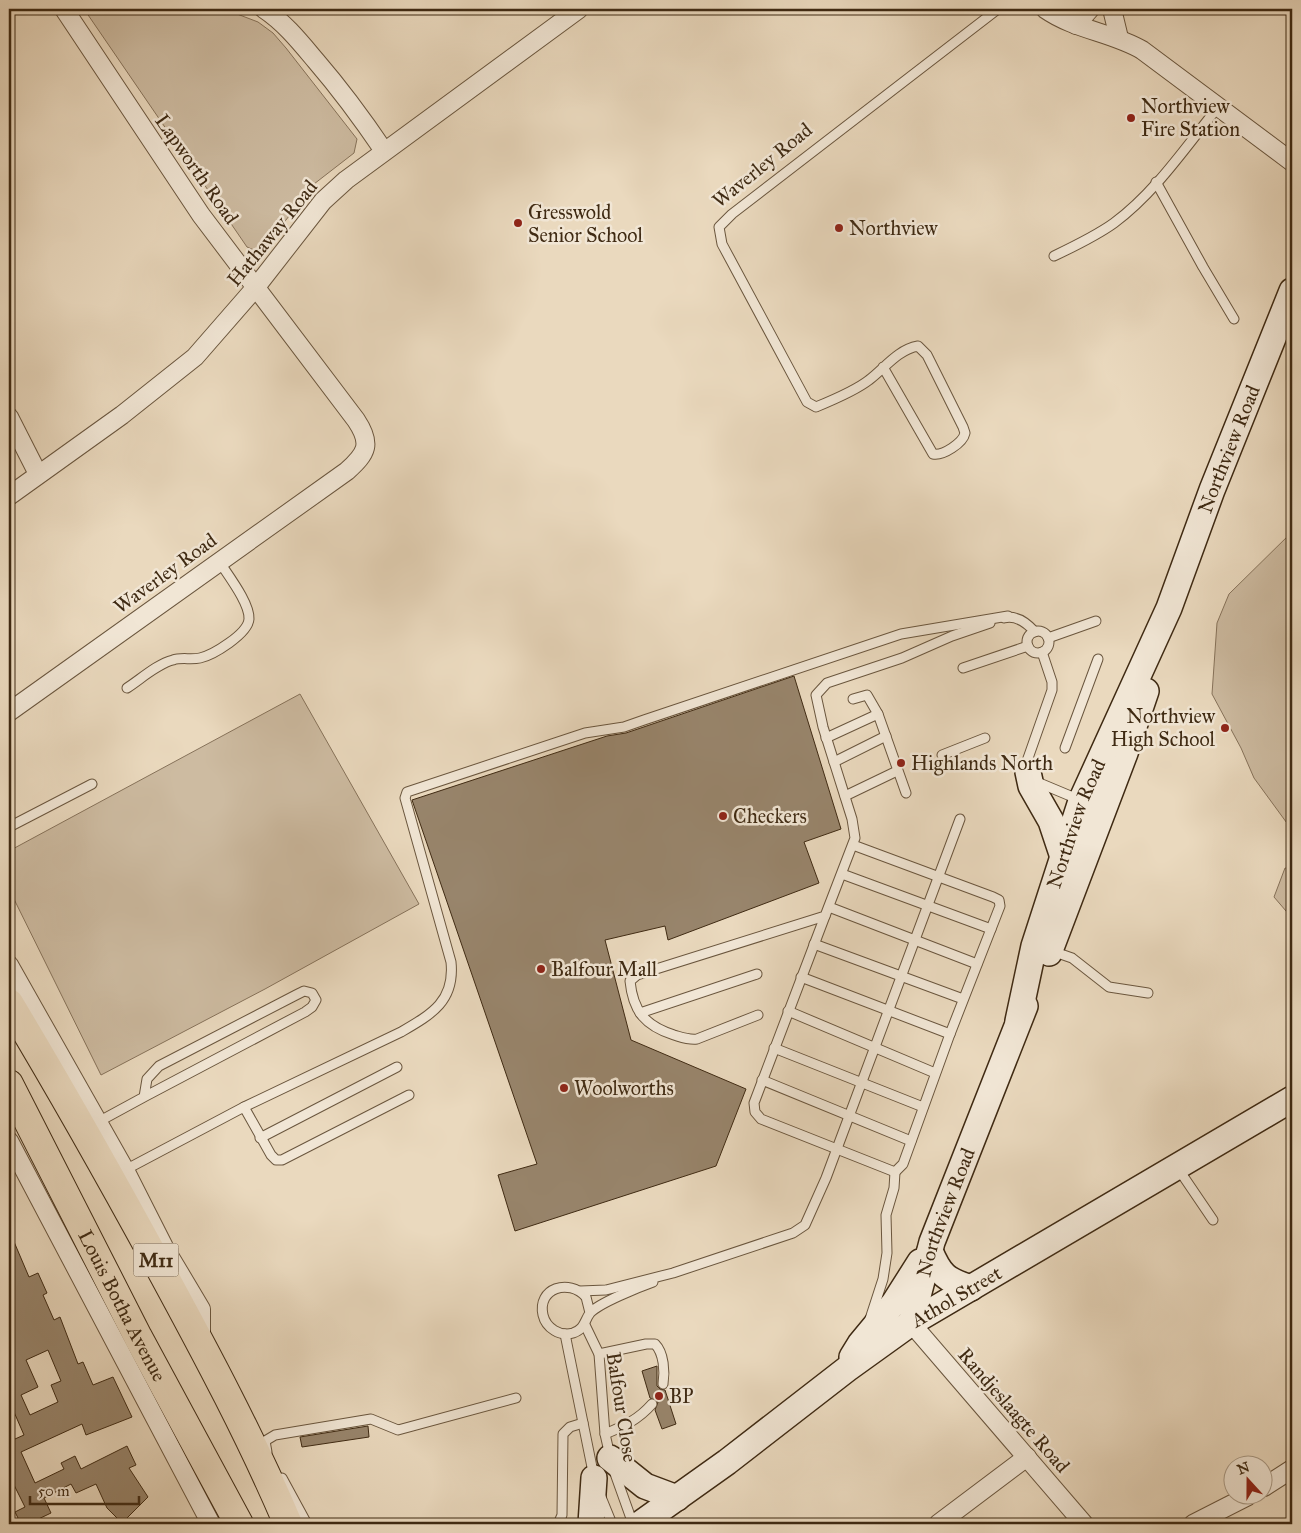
<svg xmlns="http://www.w3.org/2000/svg" width="1301" height="1533" viewBox="0 0 1301 1533" font-family="'IM FELL Great Primer',serif">
<rect width="100%" height="100%" fill="#ead9be"/>
<filter id="stains"><feTurbulence type="fractalNoise" baseFrequency=".004" numOctaves="4"/><feColorMatrix values="0 0 0 0 .2 0 0 0 0 .09 0 0 0 0 .02 0 0 0 .5 -.17"/></filter>
<radialGradient id="worn" r=".72"><stop offset=".6" stop-color="#630" stop-opacity="0"/><stop offset="1" stop-color="#630" stop-opacity=".3"/></radialGradient>
<g fill="#cdbba1" stroke="#86725a">
<polygon points="84,9 224,9 258,22 273,33 286,48 357,139 354,153 314,184 268,243 254,250 247,247"/>
<polygon points="1292,532 1292,830 1254,778 1241,748 1212,694 1217,623 1229,594"/>
<polygon points="300,694 419,904 265,989 101,1075 9,889 9,851"/>
<polygon points="1285,868 1292,869 1292,918 1274,897"/>
</g>
<g fill="#98856c" stroke="#3f2a13" fill-rule="evenodd">
<polygon points="794,676 841,829 804,842 819,883 668,940 665,926 605,940 631,1040 746,1089 716,1166 515,1231 498,1175 537,1164 412,800 607,736 626,733"/>
<path d="M9 1230 29 1277 38 1273 47 1293 43 1295 54 1320 60 1317 78 1364 83 1362 93 1385 113 1377 132 1417 86 1435 82 1424 21 1452 35 1483 64 1469 61 1463 75 1456 81 1469 127 1446 136 1465 129 1468 148 1497 122 1523 107 1508 96 1484 76 1493 71 1484 44 1498 51 1513 28 1524H21L15 1512 25 1507 9 1475V1424L15 1439 24 1435 14 1412 9 1414ZM48 1350 61 1381 51 1385 58 1402 30 1415 21 1395 38 1387 26 1360Z"/>
<polygon points="657,1366 657,1386 660,1389 665,1390 676,1424 662,1429 655,1410 658,1402 650,1398 642,1371"/>
<polygon points="368,1426 369,1437 302,1447 300,1437"/>
</g>
<g fill="none" stroke-linecap="round" stroke-linejoin="round">
<defs>
<g id="lane">
<polyline points="1156,182 1203,267 1234,319"/>
<path d="M1054 256C1075 246 1096 236 1114 223 1156 192 1187 145 1219 106"/>
<path d="M883 367 933 454C943 456 963 443 965 433L963 427 927 355 918 346C897 350 885 368 869 380 855 391 833 400 816 407L807 402 722 244 719 227 732 214 998 9"/>
<path d="M1004 618C1016 615 1027 623 1035 632"/>
<circle cx="1038" cy="642" r="11"/>
<polyline points="1048,638 1096,621"/>
<polyline points="963,668 1028,646"/>
<path d="M127 688C141 679 157 664 173 660 181 657 191 660 200 658 213 655 248 634 249 619 250 603 227 574 219 561"/>
<polyline points="853,699 867,695 878,714"/>
<polyline points="826,738 878,714 906,793"/>
<polyline points="1065,748 1098,659"/>
<polyline points="942,755 985,738"/>
<polyline points="834,762 886,736"/>
<polyline points="1028,772 1027,761 1052,690 1052,682 1042,652"/>
<polyline points="1037,782 1080,800"/>
<polyline points="845,796 897,771"/>
<polyline points="9,827 92,784"/>
<polyline points="842,874 991,929"/>
<polyline points="829,907 977,964"/>
<polyline points="825,916 754,1103 755,1112 761,1119 895,1172 903,1164 950,1034 1000,906 999,900 993,897 853,845"/>
<polyline points="814,944 963,999"/>
<polyline points="1052,951 1072,958 1109,987 1148,993"/>
<polyline points="801,977 950,1034"/>
<polyline points="788,1011 935,1073"/>
<polyline points="640,1013 757,974"/>
<path d="M758 1015 697 1039C688 1040 681 1037 674 1035 646 1026 633 1012 630 981L637 975 825 916 855 838 852 819 823 727 816 695 827 683 902 658 952 636 990 623"/>
<polyline points="774,1048 923,1107"/>
<polyline points="762,1080 911,1141"/>
<path d="M244 1107 401 1032C432 1014 455 1001 451 962L405 798 407 792 585 733 624 727 644 720 901 634 1008 616"/>
<polyline points="98,1122 144,1097 147,1079 159,1066 296,995 304,991 312,993 316,1000 312,1007 305,1012 144,1097"/>
<polyline points="260,1138 397,1067"/>
<polyline points="1177,1167 1213,1220"/>
<polyline points="125,1170 244,1107 271,1155 276,1160 282,1160 409,1095"/>
<polyline points="580,1291 606,1290 673,1273 793,1233 805,1225 826,1178 960,819"/>
<path d="M590 1313 586 1297C569 1278 537 1288 543 1315 546 1328 560 1337 573 1333 585 1329 584 1321 590 1313 599 1303 639 1287 653 1282"/>
<polyline points="870,1319 883,1279 887,1253 886,1215 894,1188 895,1172"/>
<polyline points="585,1325 599,1354 605,1434 610,1456"/>
<polyline points="565,1334 594,1477"/>
<path d="M599 1354 646 1344H655C664 1353 665 1372 663 1384"/>
<path d="M605 1434C624 1426 638 1420 652 1404"/>
<polyline points="267,1452 265,1441 275,1435 371,1419 398,1430 516,1398"/>
<polyline points="613,1468 633,1524"/>
<polyline points="282,1478 307,1524"/>
<polyline points="601,1497 612,1524"/>
<polyline points="558,1524 562,1515 563,1434 570,1427 583,1423"/>
</g>
<g id="street">
<path d="M264 9C285 23 300 42 316 61 341 90 363 120 384 151"/>
<path d="M1045 9C1075 30 1111 32 1142 50L1292 162"/>
<polyline points="1112,9 1119,38"/>
<polyline points="1076,25 1090,9"/>
<polyline points="9,417 38,474"/>
<polyline points="9,496 122,415 195,357 256,287 323,201 346,180 579,9"/>
<path d="M9 712 347 471C367 453 372 444 356 420L201 215 64 9"/>
<polyline points="9,965 125,1170 164,1247 201,1309 201,1341"/>
<polyline points="9,1141 211,1524"/>
<polyline points="911,1323 1084,1524"/>
<polyline points="1264,1487 1292,1469"/>
<polyline points="938,1524 1027,1457"/>
<polyline points="1193,1524 1248,1496"/>
</g>
<g id="secondary">
<polyline points="1028,772 1031,786 1051,821 1063,857"/>
<polyline points="1049,953 1125,753 1146,691"/>
<path id="s1" d="M1018 1021 1034 946 1081 801 1169 608 1212 490 1292 291"/>
<path d="M930 1251C940 1275 946 1280 971 1288"/>
<path id="s2" d="M911 1323 932 1242 1025 1006"/>
<polyline points="852,1357 860,1344 894,1303 920,1262"/>
<polyline points="610,1458 645,1486 677,1498"/>
<polyline points="591,1524 594,1478"/>
<path id="s3" d="M640 1524 727 1462 847 1369 911 1323 1292 1099"/>
</g>
<g id="primary">
<path d="M9 1003C62 1091 112 1180 161 1270 206 1353 251 1437 288 1524"/>
<path id="s4" d="M9 1084 138 1337 239 1524"/>
</g>
</defs>
<use href="#lane" stroke="#6a563e" stroke-width="11"/>
<use href="#street" stroke="#6a563e" stroke-width="20"/>
<use href="#secondary" stroke="#3f2a13" stroke-width="28"/>
<use href="#primary" stroke="#3f2a13" stroke-width="30"/>
<use href="#lane" stroke="#f1e6d5" stroke-width="9"/>
<use href="#street" stroke="#f1e6d5" stroke-width="18"/>
<use href="#secondary" stroke="#f1e6d5" stroke-width="25"/>
<use href="#primary" stroke="#ead9be" stroke-width="28"/>
</g>
<g fill="#8f2418" stroke="#f1e6d5" stroke-width="2">
<circle cx="1131" cy="118" r="5"/>
<circle cx="518" cy="223" r="5"/>
<circle cx="839" cy="228" r="5"/>
<circle cx="1225" cy="728" r="5"/>
<circle cx="901" cy="763" r="5"/>
<circle cx="723" cy="816" r="5"/>
<circle cx="541" cy="969" r="5"/>
<circle cx="564" cy="1088" r="5"/>
<circle cx="659" cy="1396" r="5"/>
</g>
<g text-anchor="middle" stroke-width="5" stroke-linejoin="round" paint-order="stroke">
<rect fill="#f1e6d5" stroke="#74624d" stroke-width="1" x="133.5" y="1243.5" width="45" height="33" rx="4"/>
<g font-size="19" font-weight="bold" fill="#3f2a13">
<text x="156" y="1267">M11</text>
</g>
<g font-size="20" fill="#3f2a13" stroke="#f1e6d5" text-anchor="start">
<text x="1141" y="113">Northview<tspan x="1141" dy="23">Fire Station</tspan></text>
<text x="528" y="219">Gresswold<tspan x="528" dy="23">Senior School</tspan></text>
<text x="849" y="235">Northview</text>
<text x="1215" y="723" text-anchor="end">Northview<tspan x="1215" dy="23">High School</tspan></text>
<text x="911" y="770">Highlands North</text>
<text x="733" y="823">Checkers</text>
<text x="551" y="976">Balfour Mall</text>
<text x="574" y="1095">Woolworths</text>
<text x="669" y="1403">BP</text>
</g>
<g font-size="20" fill="#3f2a13" stroke="#f1e6d5">
<text transform="translate(762 165) rotate(-39)" y="7">Waverley Road</text>
<text transform="translate(197 169) rotate(55)" y="7">Lapworth Road</text>
<text transform="translate(272 233) rotate(-51)" y="7">Hathaway Road</text>
<text dy="7" stroke="none"><textPath href="#s1" startOffset="611">Northview Road</textPath></text>
<text transform="translate(165 573) rotate(-36)" y="7">Waverley Road</text>
<text dy="7" stroke="none"><textPath href="#s1" startOffset="206">Northview Road</textPath></text>
<text dy="7" stroke="none"><textPath href="#s2" startOffset="116">Northview Road</textPath></text>
<text dy="7" stroke="none"><textPath href="#s3" startOffset="390">Athol Street</textPath></text>
<text dy="7" stroke="none"><textPath href="#s4" startOffset="249">Louis Botha Avenue</textPath></text>
<text transform="translate(622 1407) rotate(81)" y="7">Balfour Close</text>
<text transform="translate(1014 1410) rotate(49)" y="7">Randjeslaagte Road</text>
</g>
</g>
<rect width="1301" height="1533" fill="none" stroke="#ead9be" stroke-width="30"/>
<rect x="10" y="10" width="1281" height="1513" fill="none" stroke="#3f2a13" stroke-width="2.5"/>
<rect x="15" y="15" width="1271" height="1503" fill="none" stroke="#3f2a13"/>
<g transform="translate(1248 1480) rotate(339)"><circle r="24" fill="#f1e6d5" stroke="#aa9b87"/>
<path d="M0-4L9 19L0 12L-9 19Z" fill="#8f2418"/>
<text y="-8" font-size="14" font-weight="bold" text-anchor="middle" fill="#3f2a13">N</text>
</g>
<path d="M30 1496v8h109v-8" fill="none" stroke="#3f2a13" stroke-width="2.5"/>
<text x="38" y="1496" font-size="15" fill="#3f2a13" stroke="#f1e6d5" stroke-width="4" paint-order="stroke">50 m</text>
<rect width="100%" height="100%" filter="url(#stains)"/>
<rect width="100%" height="100%" fill="url(#worn)"/>
</svg>
